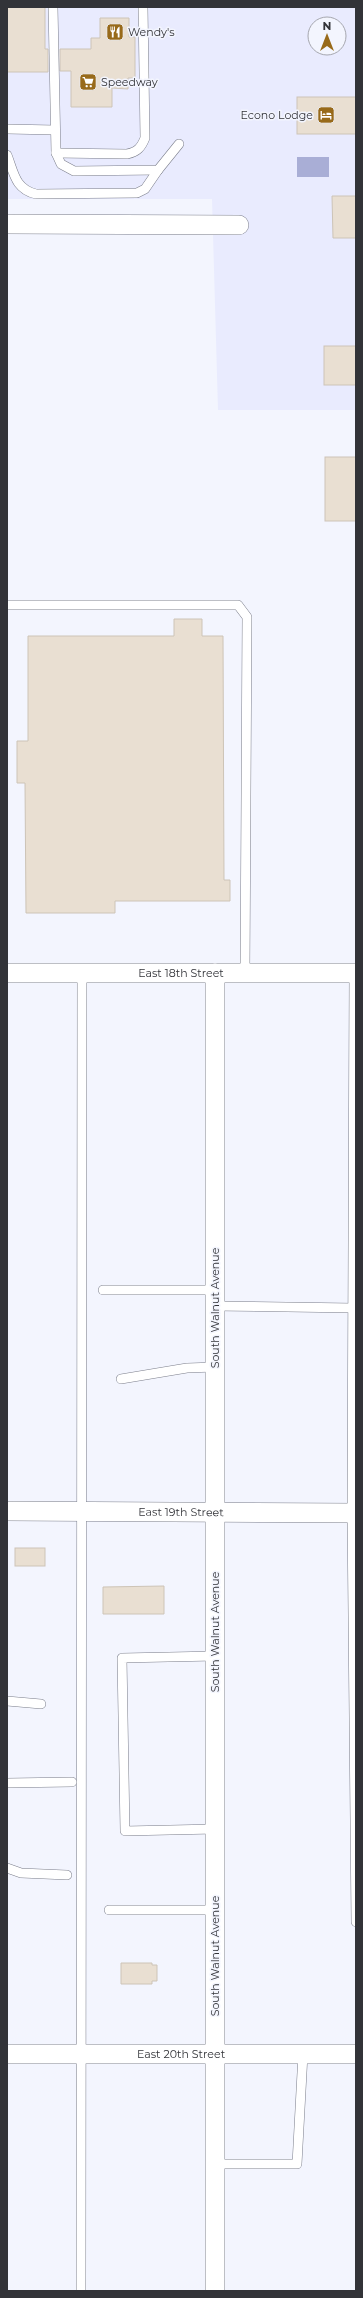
<svg xmlns="http://www.w3.org/2000/svg" width="363" height="2298" viewBox="0 0 363 2298" font-family="Montserrat,sans-serif">
<rect width="100%" height="100%" fill="#f3f5fe"/>
<path fill="#e9ebfe" fill-rule="evenodd" d="M7 7H356V410H218L212 199H7ZM315 24H339V48H315Z"/>
<rect fill="#a9aed6" x="297" y="157" width="32" height="20"/>
<g fill="#e9dfd2" stroke="#cdc4b7">
<polygon points="7,7 45,7 45,49 48,49 48,72 7,72"/>
<polygon points="100,18 129,18 129,37 135,37 135,78 128,78 128,89 112,88 112,107 71,107 71,71 60,71 60,49 91,49 91,38 100,38"/>
<rect x="297" y="97" width="59" height="37"/>
<polygon points="332,196 356,196 356,238 333,238"/>
<rect x="324" y="346" width="32" height="39"/>
<rect x="325" y="457" width="31" height="64"/>
<polygon points="174,619 202,619 202,636 223,636 224,880 230,880 230,901 115,901 115,913 26,913 25,783 17,783 17,741 28,741 28,636 174,636"/>
<rect x="15" y="1548" width="30" height="18"/>
<polygon points="164,1586 164,1614 103,1614 103,1587"/>
<polygon points="121,1963 152,1963 152,1965 157,1965 157,1981 152,1981 152,1984 121,1984"/>
</g>
<g fill="none" stroke-linecap="round" stroke-linejoin="round">
<defs>
<g id="service">
<polyline points="53,7 56,153 61,164 74,171 158,170 179,144"/>
<polyline points="7,129 55,130"/>
<path d="M56 153 127 154C137 152 141 148 145 138L143 7"/>
<path d="M7 155C14 173 15 189 36 194L137 193 145 189 158 170"/>
<polyline points="7,605 238,605 247,617 245,973"/>
<polyline points="354,973 352,1513 356,1922"/>
<polyline points="103,1290 215,1290"/>
<polyline points="215,1306 353,1308"/>
<polyline points="121,1379 187,1368 215,1367"/>
<polyline points="7,1701 41,1704"/>
<polyline points="7,1783 72,1782"/>
<polyline points="215,1829 125,1831 122,1658 215,1656"/>
<polyline points="7,1868 21,1873 67,1875"/>
<polyline points="109,1910 215,1910"/>
<polyline points="215,2164 297,2164 303,2054"/>
<polyline points="81,2291 82,973"/>
</g>
<g id="minor">
<polyline points="7,224 239,225"/>
<path id="s1" d="M7 973H356"/>
<polyline points="215,973 215,2291"/>
<path id="s2" d="M7 1511 356 1513"/>
<path id="s3" d="M7 2054H356"/>
</g>
</defs>
<use href="#service" stroke="#7b7e8b" stroke-width="10"/>
<use href="#minor" stroke="#7b7e8b" stroke-width="20"/>
<use href="#service" stroke="#fff" stroke-width="9"/>
<use href="#minor" stroke="#fff" stroke-width="19"/>
</g>
<defs>
<symbol id="restaurant-square" viewBox="-11 -11 22 22"><rect x="-9" y="-9" width="18" height="18" rx="4" fill="#986a1a" stroke="#f3f5fe"/><path d="M-5-6h1v4h1v-4h1v4h1v-4h1v5L-1.5 .5V6h-2V.5L-5-1ZM5-6V6H3V1.5H1.5Q1.5-4 5-6Z" fill="#fff"/></symbol>
<symbol id="supermarket-square" viewBox="-11 -11 22 22"><rect x="-9" y="-9" width="18" height="18" rx="4" fill="#986a1a" stroke="#f3f5fe"/><path d="M-6-5.5h2.5l.6 2H6L4.5 2H-2.5L-4.4-4H-6ZM-1.5 3.2a1.3 1.3 0 1 0 .1 0ZM3 3.2a1.3 1.3 0 1 0 .1 0Z" fill="#fff"/></symbol>
<symbol id="hotel-square" viewBox="-11 -11 22 22"><rect x="-9" y="-9" width="18" height="18" rx="4" fill="#986a1a" stroke="#f3f5fe"/><path d="M-6-4.5h1.5V1H6V5H4.5V3h-9V5H-6ZM-4 0a1.8 1.8 0 1 1 3.6 0ZM.5 0V-2.5h3Q6-2.5 6 0Z" fill="#fff"/></symbol>
</defs>
<g fill-rule="evenodd">
<use href="#restaurant-square" x="105" y="22" width="20" height="20"/>
<use href="#supermarket-square" x="78" y="72" width="20" height="20"/>
<use href="#hotel-square" x="316" y="105" width="20" height="20"/>
</g>
<g text-anchor="middle" stroke-width="3" stroke-linejoin="round" paint-order="stroke">
<g font-size="11" fill="#323338" stroke="#f3f5fe" text-anchor="start">
<text x="128" y="36">Wendy's</text>
<text x="101" y="86">Speedway</text>
<text x="313" y="119" text-anchor="end">Econo Lodge</text>
</g>
<g font-size="11" fill="#323338" stroke="#f3f5fe">
<text dy="4" stroke="none"><textPath href="#s1" startOffset="174">East 18th Street</textPath></text>
<text transform="translate(215 1308) rotate(-90)" y="4">South Walnut Avenue</text>
<text dy="4" stroke="none"><textPath href="#s2" startOffset="174">East 19th Street</textPath></text>
<text transform="translate(215 1632) rotate(-90)" y="4">South Walnut Avenue</text>
<text transform="translate(215 1956) rotate(-90)" y="4">South Walnut Avenue</text>
<text dy="4" stroke="none"><textPath href="#s3" startOffset="174">East 20th Street</textPath></text>
</g>
</g>
<rect width="363" height="2298" fill="none" stroke="#323338" stroke-width="16"/>
<g transform="translate(327 36)"><circle r="19" fill="#f3f5fe" stroke="#a6a7af"/>
<path d="M0-3L7 15L0 10L-7 15Z" fill="#986a1a"/>
<text y="-6" font-size="11" font-weight="bold" text-anchor="middle" fill="#323338">N</text>
</g>
</svg>
